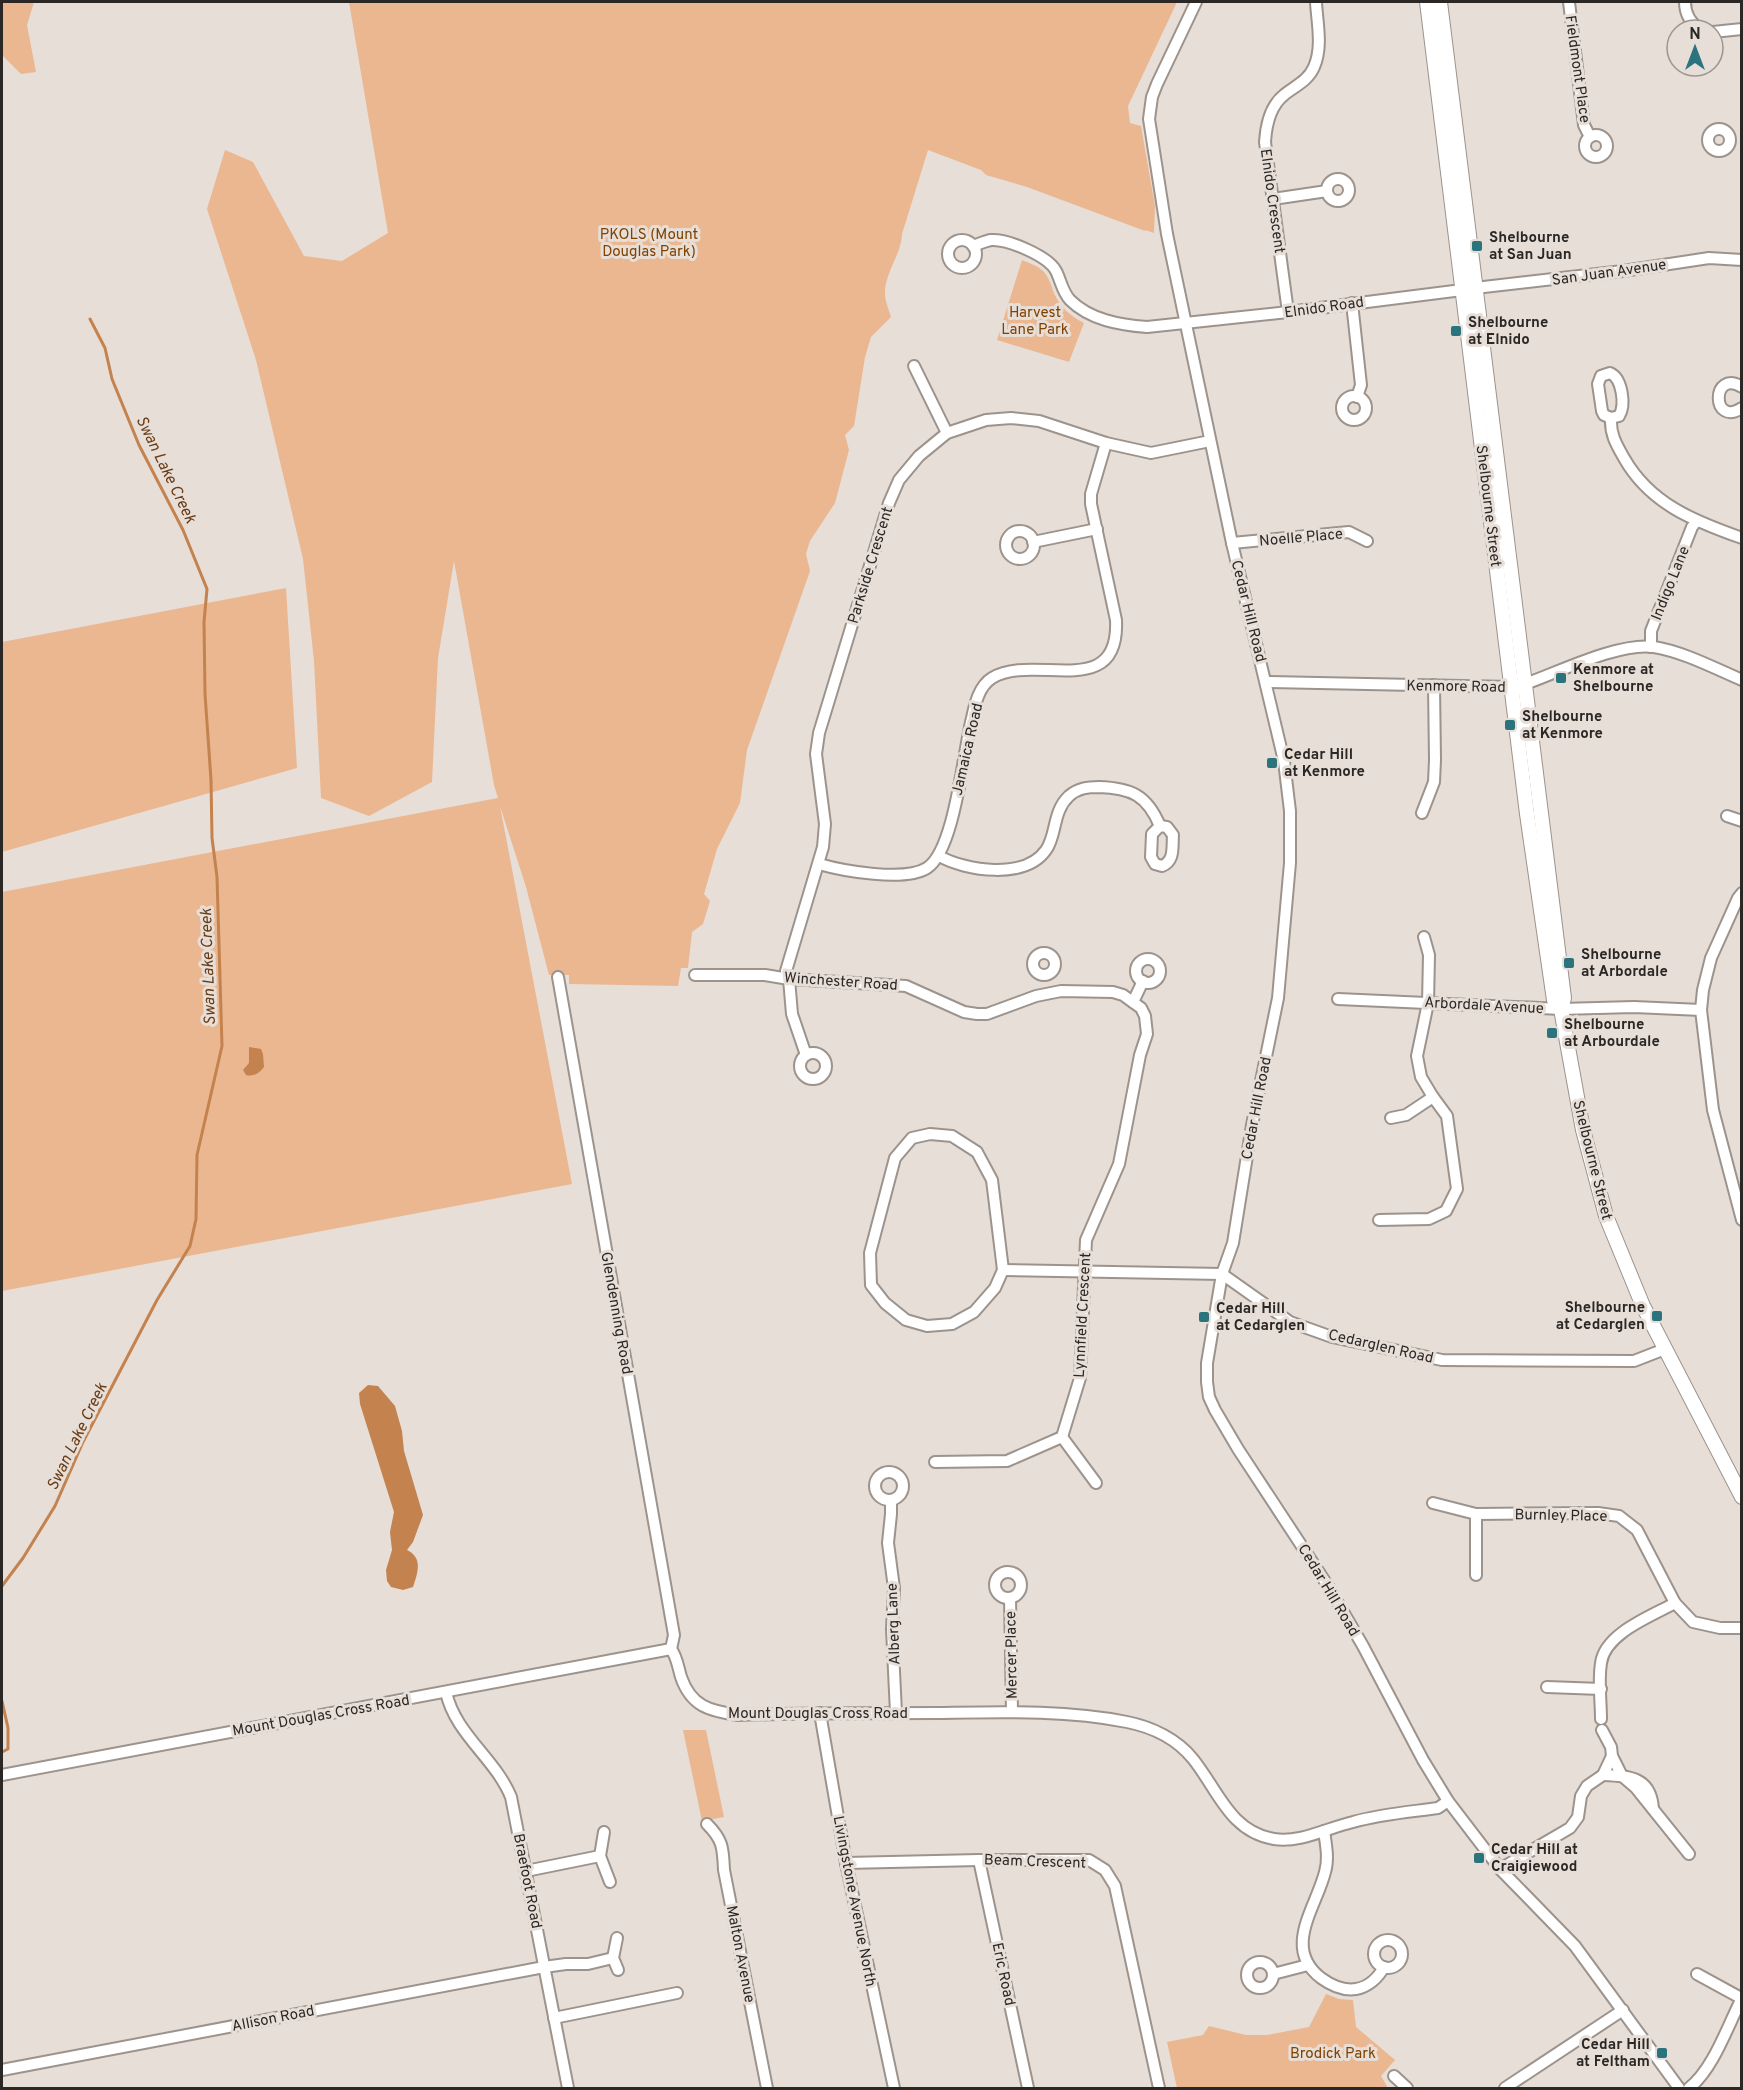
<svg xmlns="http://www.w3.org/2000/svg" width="1743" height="2090" viewBox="0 0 1743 2090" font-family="Overpass,sans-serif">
<rect width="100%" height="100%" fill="#e7ded7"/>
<g fill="#eab791">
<polygon points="2,2 34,2 27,25 36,72 21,74 2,55"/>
<path d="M349 2H1177L1128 106 1130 123 1141 126 1155 206 1154 233 1145 230V231L1027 187 986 175 981 170 928 150 902 234C902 253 884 274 885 294 885 301 889 310 891 317L871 337 865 357 854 426 845 435 849 450 835 503 810 541 806 554 810 571 747 750 740 803 717 849 704 894 710 901 703 924 692 932 688 968H681L678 986 569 984V975H549L526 887 500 806 572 1184 2 1291V892L498 798 494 785 454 561 438 658 432 782 369 816 321 798 314 661 303 559 256 360 207 209 225 150 253 162 304 256 342 261 388 233Z"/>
<path d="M1022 260C1029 263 1038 266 1043 271 1049 277 1051 285 1054 293 1060 307 1070 316 1084 323L1069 362 997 340Z"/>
<polygon points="286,588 297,768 2,852 2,642"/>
<polygon points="683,1730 706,1730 724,1817 702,1821"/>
<polygon points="1326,1994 1339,1999 1353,2000 1356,2027 1395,2060 1381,2076 1388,2088 1177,2088 1167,2042 1203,2035 1209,2026 1246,2035 1267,2035 1309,2027"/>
</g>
<g fill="#c3824e">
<path d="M249 1047 261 1049 263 1054 264 1067C259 1073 254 1077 246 1075L243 1070 249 1063Z"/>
<path d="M368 1385 378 1386 395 1406 402 1431 404 1451 423 1515 413 1542 407 1550C423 1558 418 1572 413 1587L403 1590 391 1587 387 1581 386 1570 392 1550 390 1532 394 1512 360 1404 359 1393Z"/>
</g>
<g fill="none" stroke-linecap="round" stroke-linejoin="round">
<g stroke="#c3824e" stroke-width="3">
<polyline points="2,1586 23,1558 55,1506 83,1442 157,1300 190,1246 196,1219 197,1155 222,1046 217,877 212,838 211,780 205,694 204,622 207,589 183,530 139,445 112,379 105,348 90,319"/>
<polyline points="2,1701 8,1728 8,1749 2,1752"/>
</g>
<defs>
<g id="minor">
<polyline points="1196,2 1157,84 1152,97 1149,119 1167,234 1232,543 1284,761 1290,811 1290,863 1278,998 1252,1125 1233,1243 1222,1274 1207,1363 1207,1382 1209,1397 1215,1410 1238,1449 1328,1586 1363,1646 1423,1760 1448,1801 1500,1869 1575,1946 1679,2088"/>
<polyline points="1569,2 1584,125 1590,137"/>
<path d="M1685 2C1685 14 1690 23 1701 30"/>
<polyline points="1713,32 1742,29"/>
<circle cx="1719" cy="140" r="11"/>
<circle cx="1596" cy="146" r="11"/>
<circle cx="1338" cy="190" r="11"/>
<polyline points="1273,199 1327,191"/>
<circle cx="962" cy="254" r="14"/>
<path d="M973 246C979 244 985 241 991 240 1008 239 1048 256 1056 271 1061 281 1062 291 1070 300 1090 320 1120 325 1147 327L1288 312 1462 290"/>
<polyline points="1475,288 1623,271 1709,258 1742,260"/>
<polyline points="1352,303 1361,385 1357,397"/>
<path d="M1288 312 1265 142C1266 126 1270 106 1284 95 1295 86 1308 81 1314 67 1323 47 1317 22 1316 2"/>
<polyline points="914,366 947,433"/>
<path d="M1610 373C1622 378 1626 405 1619 416L1611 418 1604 415 1602 411 1598 384 1601 376Z"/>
<path d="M1742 387C1711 368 1711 428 1742 408"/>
<circle cx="1354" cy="408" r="12"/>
<path d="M1611 418C1610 434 1616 444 1624 458 1650 504 1694 521 1742 538"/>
<circle cx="1020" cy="545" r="14"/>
<polyline points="1033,542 1097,529"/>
<polyline points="1232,543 1349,532 1367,541"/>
<polyline points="1651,647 1651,631 1692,527 1696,522"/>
<path d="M1266 682 1511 687 1525 684C1559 672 1619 642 1654 647 1684 652 1714 668 1742 680"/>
<polyline points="1422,813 1434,782 1435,760 1434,685"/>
<polyline points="1727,816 1742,821"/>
<path d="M1160 826 1167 827 1173 835C1172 847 1175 861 1162 866L1155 864 1151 857 1152 834Z"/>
<path d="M939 856C966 871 1025 880 1046 850 1057 835 1052 812 1069 796 1078 788 1088 787 1099 787 1131 788 1147 795 1160 826"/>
<path d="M819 864C843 871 905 882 927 868 955 850 963 752 972 718 975 704 979 686 992 678 1033 652 1120 703 1116 620L1091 504V494L1106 443"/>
<polyline points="1742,893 1738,898 1711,958 1703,990 1701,1010 1713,1110 1742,1220"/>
<circle cx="1044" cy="964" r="11"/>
<circle cx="1148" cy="971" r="12"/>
<polyline points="695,975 765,975 789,979 906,986 964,1012 977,1014 987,1014 1036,996 1061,991 1113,992 1123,995 1141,1008 1145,1016 1147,1034 1140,1055 1119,1164 1086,1240 1080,1378 1062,1437 1007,1461 935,1462"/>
<polyline points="558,977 674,1635 671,1649"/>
<polyline points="1338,999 1561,1009 1634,1007 1701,1010"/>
<polyline points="1133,1002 1143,981"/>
<circle cx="813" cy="1066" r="13"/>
<polyline points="806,1055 792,1014 789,979 786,971 823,847 825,824 816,754 819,733 889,503 899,480 919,456 947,433 986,420 1011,418 1039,421 1106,443 1151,453 1210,441"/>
<polyline points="1391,1118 1406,1115 1433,1097"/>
<polygon points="930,1134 952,1136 977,1152 992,1180 1003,1270 995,1288 974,1312 952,1324 927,1326 906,1320 885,1303 871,1285 870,1253 895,1158 912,1138"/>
<polyline points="1379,1220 1429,1219 1446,1211 1457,1189 1447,1116 1433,1097 1421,1077 1417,1056 1428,1003 1429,955 1424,937"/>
<polyline points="1003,1270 1222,1274 1290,1322 1332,1337 1442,1360 1634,1361 1665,1349"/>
<polyline points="1062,1437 1096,1483"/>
<circle cx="889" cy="1486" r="14"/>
<polyline points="891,1500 891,1514 888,1543 894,1588 892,1629 896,1713"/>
<polyline points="1433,1503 1476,1514 1598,1513 1619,1516 1637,1530 1675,1603 1693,1622 1720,1628 1742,1628"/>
<circle cx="1008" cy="1585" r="13"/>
<polyline points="1476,1575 1476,1514"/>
<polyline points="1010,1598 1012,1712"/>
<path d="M671 1649C677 1657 678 1667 681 1677 691 1706 709 1711 738 1715 806 1713 874 1713 942 1713 1003 1712 1066 1710 1127 1722 1152 1727 1177 1739 1193 1759 1218 1790 1230 1832 1274 1839 1301 1843 1327 1828 1353 1822 1381 1814 1410 1812 1438 1808L1448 1801"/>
<polyline points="1547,1687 1601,1689"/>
<path d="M446 1692C455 1734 495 1758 511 1797L568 2088"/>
<polyline points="820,1713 846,1863 894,2088"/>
<path d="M1601 1719C1601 1701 1598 1681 1601 1663 1605 1633 1652 1616 1675 1603"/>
<polyline points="1602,1730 1611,1747 1612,1756 1622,1776 1636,1788 1689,1854"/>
<polyline points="2,1775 671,1649"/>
<path d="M1603 1775C1630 1776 1651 1777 1653 1809"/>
<path d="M707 1824C723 1840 723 1848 724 1870L767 2088"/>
<path d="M1324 1831C1326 1845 1329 1859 1325 1872 1316 1908 1282 1948 1321 1978 1332 1986 1343 1991 1356 1989 1368 1987 1378 1978 1384 1967"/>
<polyline points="604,1832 600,1856 610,1882"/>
<polyline points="979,1860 1028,2088"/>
<polyline points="846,1863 979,1860 1089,1860 1105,1870 1115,1886 1159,2088"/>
<polyline points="1500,1869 1570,1828 1578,1817 1581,1796 1587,1786 1603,1775 1612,1756"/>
<polyline points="526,1871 600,1856"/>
<polyline points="617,1938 613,1958 618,1970"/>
<circle cx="1388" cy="1954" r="14"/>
<circle cx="1260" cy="1975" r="13"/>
<polyline points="1273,1974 1308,1965"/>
<polyline points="1697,1974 1741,1998"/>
<polyline points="554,2018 677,1993"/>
<polyline points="2,2070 544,1967 566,1964 588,1964 613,1958"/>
<polyline points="1394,2076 1407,2088"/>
<polyline points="1505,2088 1623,2010"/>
<path d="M1689 2088C1713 2070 1728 2025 1742 1998"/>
</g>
<g id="major">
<polyline points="1427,2 1527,814 1554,1000 1561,1009 1583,1130 1606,1216 1643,1306 1742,1497"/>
<polyline points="1440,2 1564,998 1561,1009"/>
</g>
</defs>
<use href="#minor" stroke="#9c938c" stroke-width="14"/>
<use href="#major" stroke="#9c938c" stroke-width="16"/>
<use href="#minor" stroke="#fff" stroke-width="10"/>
<use href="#major" stroke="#fff" stroke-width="14"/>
</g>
<g fill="#2b737d" stroke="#e7ded7" stroke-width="2">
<rect x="1471" y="240" width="12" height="12" rx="3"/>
<rect x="1450" y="325" width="12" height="12" rx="3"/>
<rect x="1555" y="672" width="12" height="12" rx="3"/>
<rect x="1504" y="719" width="12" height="12" rx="3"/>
<rect x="1266" y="757" width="12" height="12" rx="3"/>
<rect x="1563" y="957" width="12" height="12" rx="3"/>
<rect x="1546" y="1027" width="12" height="12" rx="3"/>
<rect x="1651" y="1310" width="12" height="12" rx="3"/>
<rect x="1198" y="1311" width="12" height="12" rx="3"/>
<rect x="1473" y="1852" width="12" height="12" rx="3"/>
<rect x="1656" y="2047" width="12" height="12" rx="3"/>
</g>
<g text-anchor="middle" stroke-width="6" stroke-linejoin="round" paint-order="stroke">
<g font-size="15" fill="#2b2725" stroke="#e7ded7">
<text transform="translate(1578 69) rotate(82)" y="5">Fieldmont Place</text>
<text transform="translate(1273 201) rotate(82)" y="5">Elnido Crescent</text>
<text transform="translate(1609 272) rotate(-8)" y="5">San Juan Avenue</text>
<text transform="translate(1324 307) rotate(-8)" y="5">Elnido Road</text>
<text transform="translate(1489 506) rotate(83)" y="5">Shelbourne Street</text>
<text transform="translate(1301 537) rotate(-5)" y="5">Noelle Place</text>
<text transform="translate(870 565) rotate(-73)" y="5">Parkside Crescent</text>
<text transform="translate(1670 583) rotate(-68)" y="5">Indigo Lane</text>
<text transform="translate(1249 611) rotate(76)" y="5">Cedar Hill Road</text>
<text transform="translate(1456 686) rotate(1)" y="5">Kenmore Road</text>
<text transform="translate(967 749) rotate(-77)" y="5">Jamaica Road</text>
<text transform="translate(841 981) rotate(4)" y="5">Winchester Road</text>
<text transform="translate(1484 1005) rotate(3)" y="5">Arbordale Avenue</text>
<text transform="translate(1256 1108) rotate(-79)" y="5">Cedar Hill Road</text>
<text transform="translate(1593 1160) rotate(76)" y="5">Shelbourne Street</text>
<text transform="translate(617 1313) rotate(80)" y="5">Glendenning Road</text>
<text transform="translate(1082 1315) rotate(-87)" y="5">Lynnfield Crescent</text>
<text transform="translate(1381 1346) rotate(13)" y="5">Cedarglen Road</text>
<text transform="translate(1561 1515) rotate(1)" y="5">Burnley Place</text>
<text transform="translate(1329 1590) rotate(59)" y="5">Cedar Hill Road</text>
<text transform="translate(893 1624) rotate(-92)" y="5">Alberg Lane</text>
<text transform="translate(1011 1655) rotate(-91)" y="5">Mercer Place</text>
<text x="818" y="1718">Mount Douglas Cross Road</text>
<text transform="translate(321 1715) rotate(-10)" y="5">Mount Douglas Cross Road</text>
<text transform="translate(1035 1861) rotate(2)" y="5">Beam Crescent</text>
<text transform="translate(528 1881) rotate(79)" y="5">Braefoot Road</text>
<text transform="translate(855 1901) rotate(79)" y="5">Livingstone Avenue North</text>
<text transform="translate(741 1954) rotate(79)" y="5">Malton Avenue</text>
<text transform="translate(1004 1974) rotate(78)" y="5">Eric Road</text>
<text transform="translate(273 2018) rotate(-11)" y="5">Allison Road</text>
</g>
<g font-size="15" fill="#7f4200" stroke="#e7ded7">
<text x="649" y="239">PKOLS (Mount<tspan x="649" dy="17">Douglas Park)</tspan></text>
<text x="1035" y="317">Harvest<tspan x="1035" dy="17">Lane Park</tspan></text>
<text x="1333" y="2058">Brodick Park</text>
</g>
<g font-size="15" font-weight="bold" fill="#2b2725" stroke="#e7ded7" text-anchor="start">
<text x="1489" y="242">Shelbourne<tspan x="1489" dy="17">at San Juan</tspan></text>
<text x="1468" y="327">Shelbourne<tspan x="1468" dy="17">at Elnido</tspan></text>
<text x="1573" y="674">Kenmore at<tspan x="1573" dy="17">Shelbourne</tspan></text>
<text x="1522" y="721">Shelbourne<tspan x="1522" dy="17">at Kenmore</tspan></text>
<text x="1284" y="759">Cedar Hill<tspan x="1284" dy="17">at Kenmore</tspan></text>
<text x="1581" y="959">Shelbourne<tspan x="1581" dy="17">at Arbordale</tspan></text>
<text x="1564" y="1029">Shelbourne<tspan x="1564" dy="17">at Arbourdale</tspan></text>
<text x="1645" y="1312" text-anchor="end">Shelbourne<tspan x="1645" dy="17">at Cedarglen</tspan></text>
<text x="1216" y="1313">Cedar Hill<tspan x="1216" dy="17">at Cedarglen</tspan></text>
<text x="1491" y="1854">Cedar Hill at<tspan x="1491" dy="17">Craigiewood</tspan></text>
<text x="1650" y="2049" text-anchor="end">Cedar Hill<tspan x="1650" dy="17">at Feltham</tspan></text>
</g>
<g font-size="16" font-style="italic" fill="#673b14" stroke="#e7ded7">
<text transform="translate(167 469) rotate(64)" y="6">Swan Lake Creek</text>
<text transform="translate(207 967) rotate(-92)" y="6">Swan Lake Creek</text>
<text transform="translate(76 1436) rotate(-64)" y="6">Swan Lake Creek</text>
</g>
</g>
<rect width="1743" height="2090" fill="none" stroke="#2b2725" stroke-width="6"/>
<g transform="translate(1695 48)"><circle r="28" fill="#e7ded7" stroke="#9c9590" stroke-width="1.5"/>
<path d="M0-4.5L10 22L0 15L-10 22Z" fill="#2b737d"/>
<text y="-9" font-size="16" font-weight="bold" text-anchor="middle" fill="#2b2725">N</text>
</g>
</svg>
